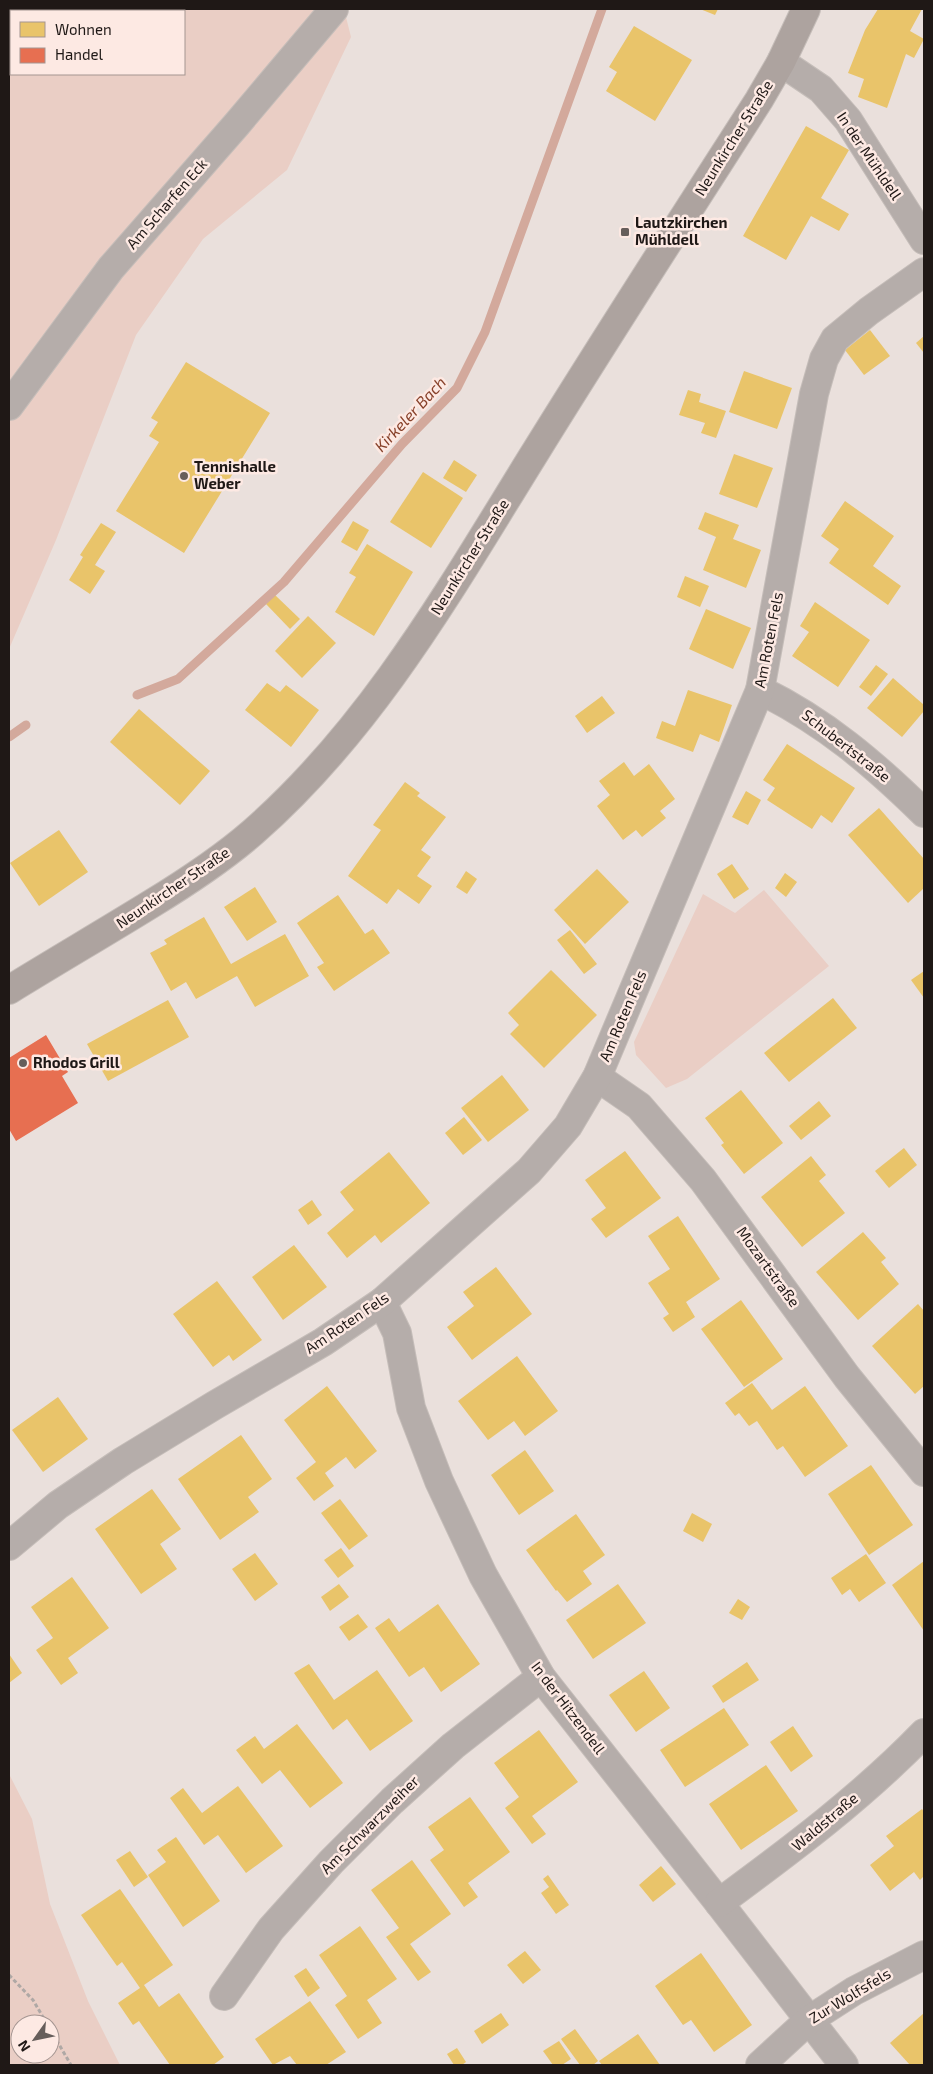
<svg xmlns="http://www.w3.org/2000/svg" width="933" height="2074" viewBox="0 0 933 2074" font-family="'Exo 2',sans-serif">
<rect width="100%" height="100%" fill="#eae0dc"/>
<g fill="#eacec5" fill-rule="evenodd">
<path d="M9 9H344L351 37 287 170 203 239 136 335 56 540 9 649ZM11 11H184V74H11Z"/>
<polygon points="764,890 829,966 687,1079 666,1088 636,1055 634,1042 703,894 735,913"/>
<path d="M9 1774 32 1819 50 1904 88 2001 120 2065H9ZM20 2024H50V2054H20Z"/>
</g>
<g fill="#e9c46a">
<polygon points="700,9 718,9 715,15"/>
<polygon points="878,9 922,9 910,31 924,39 914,58 906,54 887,108 858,97 864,79 848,73 865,30"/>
<polygon points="634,26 692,60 655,121 606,91 617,72 609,67"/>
<polygon points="806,126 849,150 821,198 849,214 839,231 811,216 786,260 743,236"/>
<polygon points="870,330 890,356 864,375 845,350"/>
<polygon points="924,336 924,353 916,343"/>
<polygon points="186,362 270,413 184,553 116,511 159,442 149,436 158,422 151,418"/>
<polygon points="744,371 792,388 777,429 729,412"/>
<polygon points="688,390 701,394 699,402 726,411 716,438 701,433 705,423 679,415"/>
<polygon points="734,454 773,468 757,508 719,494"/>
<polygon points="454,460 477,475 466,492 443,478"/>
<polygon points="423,472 463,498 431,548 390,522"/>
<polygon points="845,501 894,536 873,566 901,586 888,605 829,563 839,549 821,536"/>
<polygon points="705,512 739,525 733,539 761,550 746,588 703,570 716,537 698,529"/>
<polygon points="353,521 369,530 357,551 341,542"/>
<polygon points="101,523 116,532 95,565 105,571 90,594 69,580 83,557 80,555"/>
<polygon points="367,544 413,572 374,636 335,612 356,577 349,573"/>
<polygon points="685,576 709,586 700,607 677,597"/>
<polygon points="275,595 300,619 290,629 266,604"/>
<polygon points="815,602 870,640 838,687 792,656 809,632 800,626"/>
<polygon points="706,609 751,628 733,669 689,649"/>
<polygon points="308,616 336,643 302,678 275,651"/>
<polygon points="876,665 888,674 871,696 859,687"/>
<polygon points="893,678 924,705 924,711 902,737 867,708"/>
<polygon points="267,683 280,692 286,685 319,710 291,747 245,710"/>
<polygon points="688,690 732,705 719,742 700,734 693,752 656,738 662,721 675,726"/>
<polygon points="602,696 615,713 587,733 575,716"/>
<polygon points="139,709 210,771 180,805 110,742"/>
<polygon points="787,744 855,788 832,823 821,815 812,829 767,800 775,788 763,780"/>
<polygon points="624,762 634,776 649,764 675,799 660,811 666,818 642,837 636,830 623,840 597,806 610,795 599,781"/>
<polygon points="405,782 420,793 417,796 446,817 421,850 431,857 417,876 432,886 419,904 398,889 387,904 348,876 381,830 373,825"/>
<polygon points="746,791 761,800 748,825 732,817"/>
<polygon points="879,808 924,859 924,888 908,903 848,835"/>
<polygon points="59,830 88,872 39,906 10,863"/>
<polygon points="732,864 749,889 734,899 717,874"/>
<polygon points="597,869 629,902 585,944 554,910"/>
<polygon points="466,871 477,879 467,894 456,887"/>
<polygon points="785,873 797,882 786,897 775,888"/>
<polygon points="255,887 277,922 247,941 224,907"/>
<polygon points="338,895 365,934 373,929 390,953 334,991 317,967 324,963 297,923"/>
<polygon points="204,917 231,964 285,934 309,976 255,1007 237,976 196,999 186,982 171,991 150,953 167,944 164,940"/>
<polygon points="570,930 597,964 584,974 557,940"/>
<polygon points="551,970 597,1015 544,1068 510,1034 519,1025 508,1013"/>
<polygon points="924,971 924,998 911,980"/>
<polygon points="833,998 857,1028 789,1082 764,1053"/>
<polygon points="168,1000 189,1037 108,1081 87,1044"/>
<polygon points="502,1075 529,1110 488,1142 461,1108"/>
<polygon points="741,1090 783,1143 744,1174 721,1145 724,1143 705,1118"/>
<polygon points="819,1101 831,1116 801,1140 789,1126"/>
<polygon points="464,1117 482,1140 463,1155 445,1133"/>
<polygon points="904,1148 917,1165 889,1188 875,1171"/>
<polygon points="625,1151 661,1198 606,1238 591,1219 606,1208 585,1180"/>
<polygon points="389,1152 430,1203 381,1243 375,1235 347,1258 327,1233 354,1210 340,1192"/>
<polygon points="811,1156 826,1175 819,1181 845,1213 802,1247 761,1197"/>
<polygon points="312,1200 322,1215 308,1225 298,1210"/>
<polygon points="678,1216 720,1279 686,1302 695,1317 673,1332 663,1318 669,1314 648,1283 670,1269 648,1236"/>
<polygon points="863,1232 886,1258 881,1262 899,1284 858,1320 816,1272"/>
<polygon points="294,1245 327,1287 283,1320 252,1277"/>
<polygon points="496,1267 532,1314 472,1360 447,1327 474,1306 463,1292"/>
<polygon points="217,1281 262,1340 233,1361 229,1355 213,1367 173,1314"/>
<polygon points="741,1300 783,1359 744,1387 701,1329"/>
<polygon points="918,1304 924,1311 924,1386 915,1394 872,1346"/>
<polygon points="517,1356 558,1411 525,1436 514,1421 488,1440 458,1401"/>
<polygon points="752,1383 772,1410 805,1386 848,1446 805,1477 783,1446 777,1450 757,1421 749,1426 739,1413 735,1416 725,1403"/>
<polygon points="327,1386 377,1451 355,1469 346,1457 325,1473 334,1486 314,1501 296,1478 316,1462 284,1420"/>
<polygon points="58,1397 88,1439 43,1472 12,1430"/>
<polygon points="241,1435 272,1479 248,1497 259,1512 220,1540 178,1479"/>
<polygon points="525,1450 554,1491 519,1515 491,1475"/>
<polygon points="871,1465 913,1525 869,1555 828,1494"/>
<polygon points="152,1489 181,1529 160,1544 177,1569 141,1594 95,1529"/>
<polygon points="340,1499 368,1536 349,1550 321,1513"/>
<polygon points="692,1513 712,1524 703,1542 683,1531"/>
<polygon points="576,1514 605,1555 583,1571 592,1584 567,1602 557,1590 556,1591 526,1550"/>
<polygon points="341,1548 354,1566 338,1578 324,1560"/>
<polygon points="255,1553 278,1584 255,1601 232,1569"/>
<polygon points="866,1554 886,1583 859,1602 850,1589 842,1595 831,1578"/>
<polygon points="924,1561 924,1631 892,1585"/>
<polygon points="72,1577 109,1628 68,1658 78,1673 61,1685 36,1650 53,1638 31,1607"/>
<polygon points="339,1584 349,1597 330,1611 321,1597"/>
<polygon points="618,1584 646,1623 593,1659 566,1620"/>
<polygon points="738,1599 750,1607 742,1620 729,1613"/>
<polygon points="438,1604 480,1664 441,1692 424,1667 409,1677 375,1628 389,1618 399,1632"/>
<polygon points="358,1614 368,1627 349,1641 339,1627"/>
<polygon points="9,1654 22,1673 9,1683"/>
<polygon points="747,1662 759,1680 723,1703 712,1686"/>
<polygon points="309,1664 334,1700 377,1670 413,1721 370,1751 347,1719 333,1730 294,1673"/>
<polygon points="644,1671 670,1708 636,1732 609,1695"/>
<polygon points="724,1708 749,1745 685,1787 660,1750"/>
<polygon points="297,1724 343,1783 310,1808 280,1770 262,1784 236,1750 255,1736 264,1749"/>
<polygon points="793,1726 813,1756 791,1772 770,1742"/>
<polygon points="539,1730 578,1782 532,1816 546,1834 532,1844 505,1808 519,1797 494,1763"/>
<polygon points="766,1765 798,1811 741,1850 709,1804"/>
<polygon points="238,1786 283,1846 246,1873 218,1835 204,1845 170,1798 183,1788 202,1813"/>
<polygon points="470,1797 510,1852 468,1883 478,1897 464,1907 430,1860 444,1850 428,1827"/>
<polygon points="922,1809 924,1812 924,1876 920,1880 914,1872 890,1891 870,1865 894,1846 886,1836"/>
<polygon points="176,1837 220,1901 183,1927 148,1875 166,1862 157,1850"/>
<polygon points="130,1851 148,1877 134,1887 116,1860"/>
<polygon points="412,1860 451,1914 410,1944 431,1972 418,1981 386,1937 399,1928 371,1890"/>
<polygon points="661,1866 676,1884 653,1902 639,1885"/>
<polygon points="548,1875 569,1905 556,1914 541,1893 549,1887 543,1879"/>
<polygon points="120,1889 173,1965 144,1985 159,2007 179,1993 224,2057 213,2065 170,2065 139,2021 133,2025 118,2003 140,1988 122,1962 117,1966 81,1915"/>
<polygon points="360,1926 397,1979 367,2000 382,2023 358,2039 335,2005 347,1996 319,1955"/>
<polygon points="525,1951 541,1970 523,1984 507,1965"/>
<polygon points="701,1953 752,2025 714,2052 691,2020 683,2025 655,1986"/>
<polygon points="306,1968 320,1988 308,1997 294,1976"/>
<polygon points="310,2001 346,2052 326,2065 297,2065 290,2056 273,2065 255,2039"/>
<polygon points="501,2013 509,2025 482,2044 474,2031"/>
<polygon points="924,2013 924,2065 910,2065 890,2043"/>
<polygon points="575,2029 598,2061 593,2065 580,2065 561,2039"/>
<polygon points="638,2034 660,2065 602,2065 599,2061"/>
<polygon points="559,2041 571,2059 562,2065 553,2065 543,2051"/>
<polygon points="457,2048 466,2062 462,2065 454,2065 447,2054"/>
</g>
<polygon fill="#e76f51" points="46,1035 68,1072 62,1076 78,1103 16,1141 9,1129 9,1058"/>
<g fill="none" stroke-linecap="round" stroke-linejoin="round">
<g stroke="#d3a99c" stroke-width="9">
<polyline points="137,695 178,679 284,582 402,444 457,388 485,332 602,9"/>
<polyline points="9,737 26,725"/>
</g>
<defs>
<g id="street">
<polyline points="781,62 821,89 848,120 924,240"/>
<polyline points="9,406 111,268 237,124 334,9"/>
<path d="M760 690C825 722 873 763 924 813"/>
<polyline points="597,1077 639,1106 703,1180 847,1377 924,1472"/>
<polyline points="382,1302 397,1333 411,1408 439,1481 483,1575 541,1677 719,1903 844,2065"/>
<polyline points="9,1546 58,1505 123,1461 215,1405 323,1342 382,1302 529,1171 568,1126 597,1077 760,690 814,394 824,359 835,339 869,311 924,272"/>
<path d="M719 1903C791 1850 862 1797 924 1733"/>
<polyline points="224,1996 271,1929 331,1862 392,1801 453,1746 541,1677"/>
<polyline points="760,2065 809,2020 854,1991 924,1955"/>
</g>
<path id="secondary" d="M9 990C56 961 104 933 151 904 187 882 222 859 253 832 374 726 452 586 536 451 609 333 684 217 759 100L781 62 806 9"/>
</defs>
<use href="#street" stroke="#c5bdb9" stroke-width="30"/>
<use href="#secondary" stroke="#c5bdb9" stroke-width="30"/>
<g stroke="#afa8a5" stroke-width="3" stroke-dasharray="4 2.5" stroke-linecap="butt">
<polyline points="9,1975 33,2000 47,2024"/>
<polyline points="50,2029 71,2065"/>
</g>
<use href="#street" stroke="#b5adaa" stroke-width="28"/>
<use href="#secondary" stroke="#ada39f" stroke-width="28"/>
</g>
<g fill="#665e5b" stroke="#fde9e3" stroke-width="2">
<rect x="620" y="227" width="10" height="10" rx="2.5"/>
<circle cx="184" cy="476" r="5"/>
<circle cx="23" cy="1063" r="5"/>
</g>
<g text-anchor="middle" stroke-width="5" stroke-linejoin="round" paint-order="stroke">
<g font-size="15" fill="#1f1816" stroke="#fde9e3">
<text transform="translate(734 138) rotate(-58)" y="5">Neunkircher Straße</text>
<text transform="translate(869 156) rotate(56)" y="5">In der Mühldell</text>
<text transform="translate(167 204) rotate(-49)" y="5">Am Scharfen Eck</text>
<text transform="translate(470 557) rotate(-58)" y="5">Neunkircher Straße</text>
<text transform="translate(769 640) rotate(-79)" y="5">Am Roten Fels</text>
<text transform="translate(846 746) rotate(38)" y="5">Schubertstraße</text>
<text transform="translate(173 888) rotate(-34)" y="5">Neunkircher Straße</text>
<text transform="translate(623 1016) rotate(-67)" y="5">Am Roten Fels</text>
<text transform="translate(768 1267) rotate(54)" y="5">Mozartstraße</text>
<text transform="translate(347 1323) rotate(-34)" y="5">Am Roten Fels</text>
<text transform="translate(568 1708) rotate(53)" y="5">In der Hitzendell</text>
<text transform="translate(825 1822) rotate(-40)" y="5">Waldstraße</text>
<text transform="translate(370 1825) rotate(-45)" y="5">Am Schwarzweiher</text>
<text transform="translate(850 1996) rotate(-31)" y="5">Zur Wolfsfels</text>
</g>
<g font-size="15" font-weight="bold" fill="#1f1816" stroke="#fde9e3" text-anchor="start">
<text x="635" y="228">Lautzkirchen<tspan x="635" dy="17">Mühldell</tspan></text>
<text x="194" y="472">Tennishalle<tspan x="194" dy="17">Weber</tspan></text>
<text x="33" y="1068">Rhodos Grill</text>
</g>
<g font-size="16" font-style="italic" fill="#87412a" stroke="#fde9e3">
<text transform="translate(410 414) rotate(-47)" y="6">Kirkeler Bach</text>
</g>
</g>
<rect width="933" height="2074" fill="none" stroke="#1f1816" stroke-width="20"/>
<rect x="10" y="10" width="175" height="65" fill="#fde9e3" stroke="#a49591"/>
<rect x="20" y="22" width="25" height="15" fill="#e9c46a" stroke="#a49591"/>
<text x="55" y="35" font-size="15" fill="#1f1816">Wohnen</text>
<rect x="20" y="48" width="25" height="15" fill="#e76f51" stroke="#a49591"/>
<text x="55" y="60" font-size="15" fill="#1f1816">Handel</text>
<g transform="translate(35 2039) rotate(237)"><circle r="24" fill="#fde9e3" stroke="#a49591"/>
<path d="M0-4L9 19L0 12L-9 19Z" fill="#665e5b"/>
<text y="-8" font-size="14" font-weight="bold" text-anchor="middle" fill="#1f1816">N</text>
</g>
</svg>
